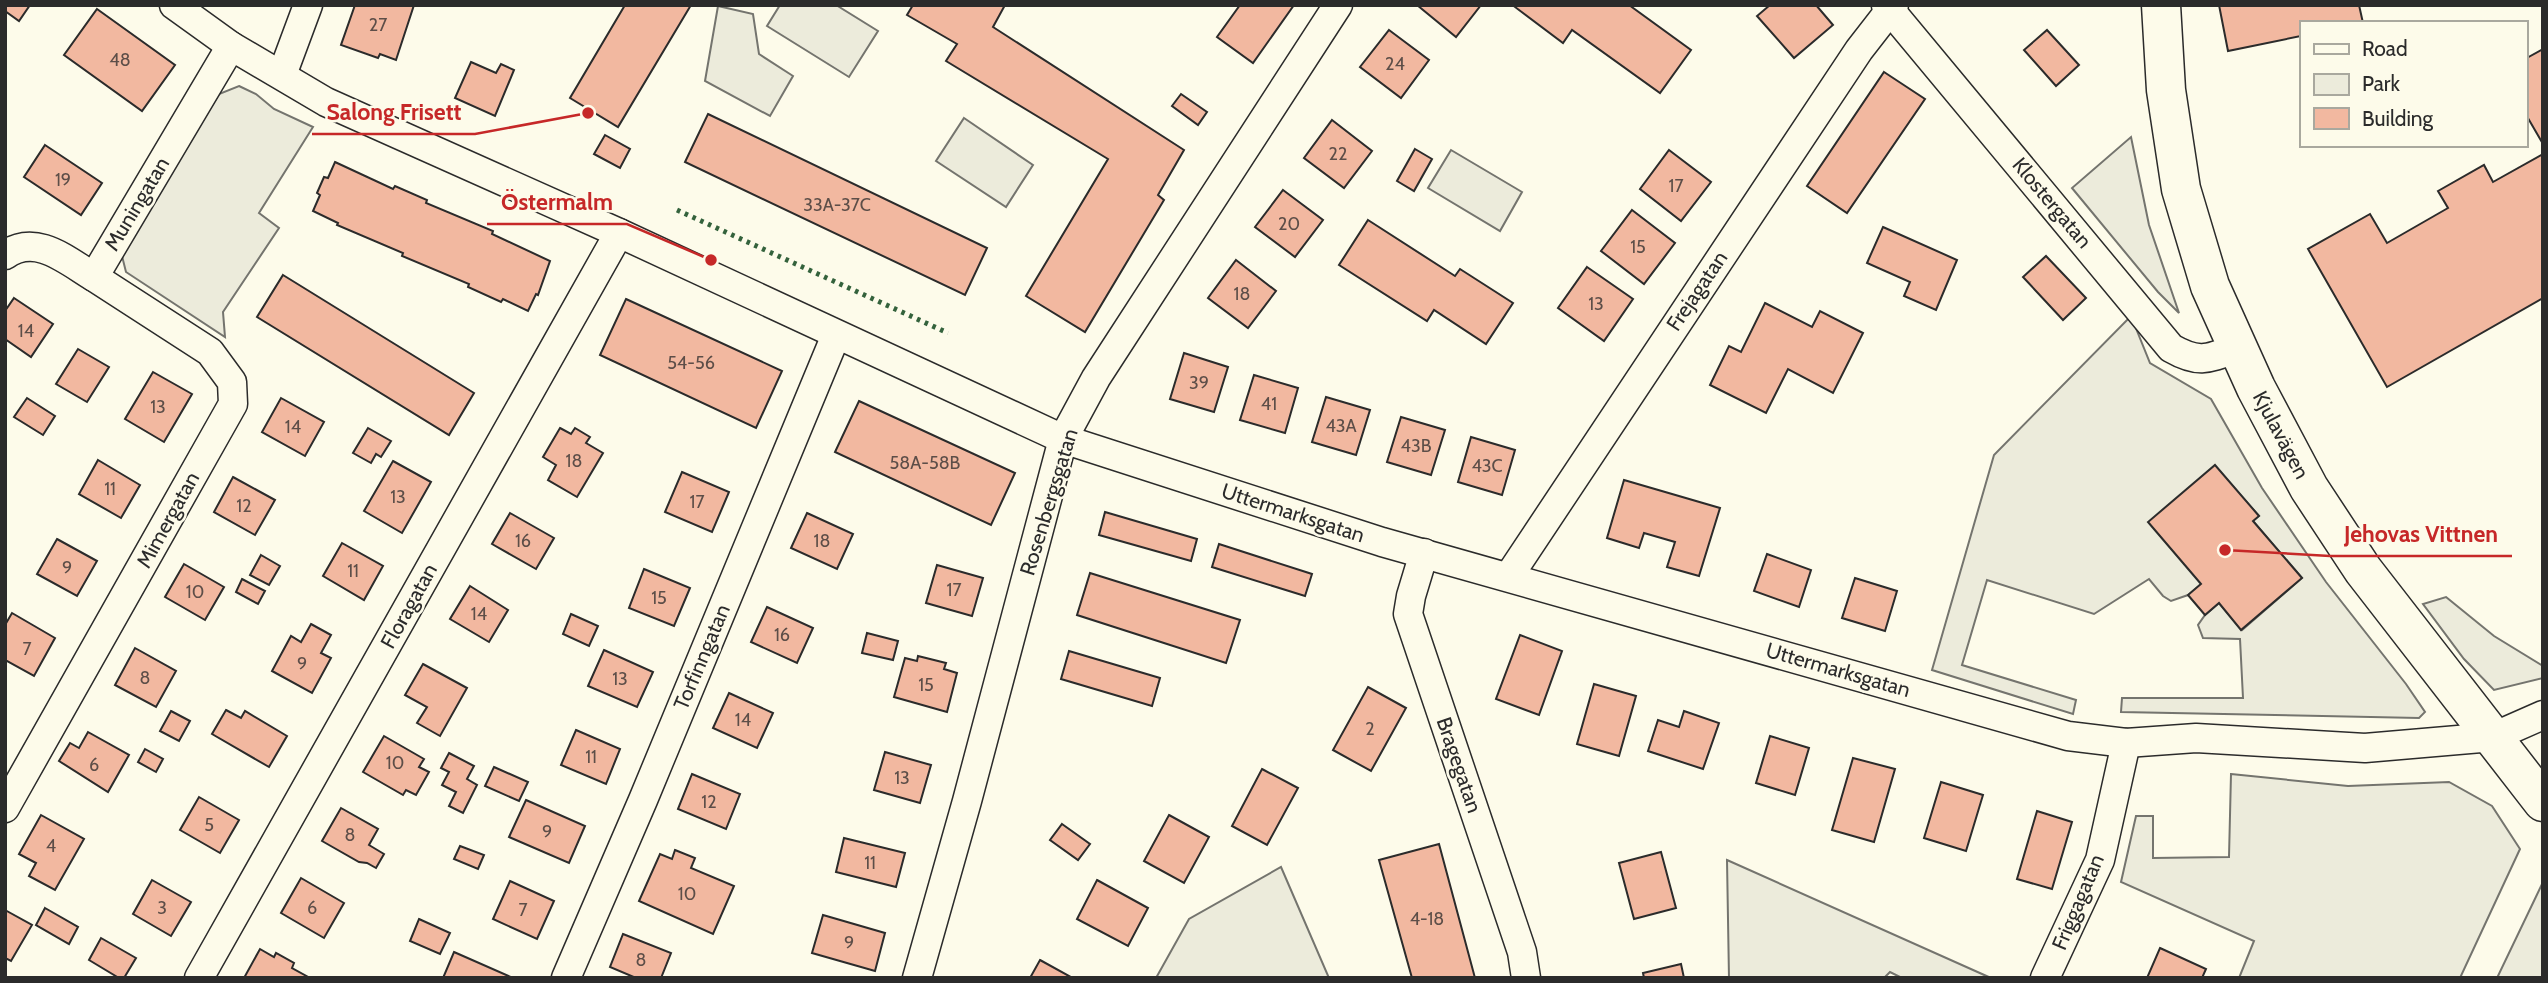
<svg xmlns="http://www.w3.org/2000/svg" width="2548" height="983" viewBox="0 0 2548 983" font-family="Cabin,sans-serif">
<rect width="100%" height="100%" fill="#fdfbea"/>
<g fill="#ecebdb" stroke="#74746e" stroke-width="2">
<polygon points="780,5 836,5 878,31 849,77 767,26"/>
<polygon points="718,6 753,14 759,54 793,76 770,116 705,81"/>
<polygon points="239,86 256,94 274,109 313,127 259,213 279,228 223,312 225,337 126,272 121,252 219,94"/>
<polygon points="964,118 1033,165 1006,207 936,161"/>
<polygon points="2131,137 2149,225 2179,313 2158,292 2072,188"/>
<polygon points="1451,150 1522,192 1500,231 1428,188"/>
<polygon points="2131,316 2150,363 2211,399 2262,488 2326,582 2406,684 2425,712 2419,718 2121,712 2122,698 2243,698 2240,639 2203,638 2198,625 2205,615 2219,603 2242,630 2302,578 2253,521 2259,516 2215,466 2201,584 2188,595 2171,601 2163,596 2149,579 2094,614 1987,580 1962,665 2076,700 2073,714 1932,670 1994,455"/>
<polygon points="2446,597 2494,636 2543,666 2543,678 2494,690 2464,659 2423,604"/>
<polygon points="2231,774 2348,786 2449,782 2492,806 2520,849 2460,978 2239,978 2254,941 2121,882 2136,816 2153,816 2153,858 2229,857"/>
<polygon points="1727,860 1991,978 1902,978 1890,972 1884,978 1729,978"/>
<polygon points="1281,867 1329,978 1156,978 1189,919"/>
<polygon points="2543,882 2543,978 2497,978"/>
</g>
<g fill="#f2b8a0" stroke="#2b2b2b" stroke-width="2">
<polygon points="5,5 30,5 19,21 5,11"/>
<polygon points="355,5 414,5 396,60 380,54 378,58 341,45"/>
<polygon points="625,5 691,5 618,127 570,98"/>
<polygon points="913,5 1005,5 993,27 1184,150 1158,195 1164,200 1085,332 1026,296 1108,159 946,61 957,44 907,15"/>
<polygon points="1240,5 1294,5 1253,63 1217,37"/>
<polygon points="1417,5 1481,5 1456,37"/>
<polygon points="1517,5 1629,5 1691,50 1660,93 1572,30 1563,43 1515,7"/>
<polygon points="1770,5 1816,5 1833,25 1794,58 1757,16"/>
<polygon points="2219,5 2359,5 2363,23 2301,23 2301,36 2228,51"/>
<polygon points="97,9 175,65 142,111 64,55"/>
<polygon points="1389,30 1429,60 1401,98 1360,67"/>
<polygon points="2047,30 2079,65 2056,86 2024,50"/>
<polygon points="2543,49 2543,144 2525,113 2525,59"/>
<polygon points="471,62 496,73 501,64 514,70 495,116 455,98"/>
<polygon points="1884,72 1925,99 1847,213 1807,186"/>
<polygon points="1181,94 1207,112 1198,125 1172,106"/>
<polygon points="708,114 987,248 965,295 685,162"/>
<polygon points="1332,120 1372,151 1344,188 1304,158"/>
<polygon points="605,135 630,149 620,168 594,154"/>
<polygon points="45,145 102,183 81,215 24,177"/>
<polygon points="1415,149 1432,159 1414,191 1397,181"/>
<polygon points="1669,150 1711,182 1681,221 1640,189"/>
<polygon points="2543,154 2543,298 2387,387 2308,249 2370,214 2387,243 2448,208 2438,191 2484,165 2493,182"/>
<polygon points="335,162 393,189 395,186 427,200 426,203 493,231 492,234 550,261 538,295 536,294 528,311 503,299 501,302 468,287 469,284 402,256 403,253 337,225 338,223 313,211 320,195 317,193 324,177 328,178"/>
<polygon points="1283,190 1323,220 1295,257 1255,227"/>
<polygon points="1632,210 1675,243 1644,284 1601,251"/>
<polygon points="1368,220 1455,276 1460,269 1513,303 1486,344 1434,310 1427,321 1339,265"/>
<polygon points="1883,227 1957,260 1936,310 1904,296 1910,282 1867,263"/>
<polygon points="2046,256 2086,298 2063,320 2023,277"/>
<polygon points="1236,260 1276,291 1248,328 1208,298"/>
<polygon points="1587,267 1633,299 1604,341 1558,308"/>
<polygon points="283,275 474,393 449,435 257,317"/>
<polygon points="14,298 53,324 31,357 5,339 5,311"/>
<polygon points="626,299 782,371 756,428 600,355"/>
<polygon points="1765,303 1812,327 1820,311 1863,333 1833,393 1788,369 1766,413 1710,385 1729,346 1741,352"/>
<polygon points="78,349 109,367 87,402 56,384"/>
<polygon points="1184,353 1228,367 1214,412 1170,399"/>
<polygon points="153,372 192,394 164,442 125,419"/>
<polygon points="1254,375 1298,388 1285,433 1240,420"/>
<polygon points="1326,397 1370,410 1356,455 1312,442"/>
<polygon points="27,398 55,416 43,435 14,417"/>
<polygon points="281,398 324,422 305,456 262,432"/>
<polygon points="859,401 1015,473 991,525 835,452"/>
<polygon points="1401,417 1445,430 1431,475 1387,462"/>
<polygon points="368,428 391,441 381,457 376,454 371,463 353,453"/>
<polygon points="560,428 571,434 575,428 590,437 586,443 603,453 577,497 548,480 556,465 543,457"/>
<polygon points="1471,437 1515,450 1502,495 1458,482"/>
<polygon points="98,460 140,485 121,518 79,494"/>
<polygon points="393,461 431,482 402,533 364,511"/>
<polygon points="2215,465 2259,516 2253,521 2302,578 2241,630 2219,603 2205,615 2188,595 2201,584 2148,522"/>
<polygon points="682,472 729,492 712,532 665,512"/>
<polygon points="233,477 275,500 255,535 214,512"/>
<polygon points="1624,480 1720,508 1699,576 1667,567 1675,542 1644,533 1639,548 1607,538"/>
<polygon points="1105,512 1197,539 1191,561 1099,535"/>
<polygon points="510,513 554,538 536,569 492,544"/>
<polygon points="807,513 853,534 837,569 791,548"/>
<polygon points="57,539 97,561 77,596 37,574"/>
<polygon points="342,543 383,566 364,600 323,576"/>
<polygon points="1219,544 1312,574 1305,596 1212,567"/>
<polygon points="1767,554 1811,570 1799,607 1754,591"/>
<polygon points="261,555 280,566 269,585 250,575"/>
<polygon points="184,564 224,587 205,620 165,597"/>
<polygon points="937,565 983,578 972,616 926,603"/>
<polygon points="644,569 690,588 674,626 629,608"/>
<polygon points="1090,573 1240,620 1226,663 1077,615"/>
<polygon points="1855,578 1897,591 1885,631 1842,618"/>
<polygon points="242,579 265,591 258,604 236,592"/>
<polygon points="470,586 508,610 489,642 450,619"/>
<polygon points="767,607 813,628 797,663 751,642"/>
<polygon points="12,613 55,638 34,676 5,660 5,625"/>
<polygon points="571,614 598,626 589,646 563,634"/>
<polygon points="311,624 331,635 321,653 331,658 312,693 272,671 291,636 301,642"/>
<polygon points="867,633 898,641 893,660 862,653"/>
<polygon points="1520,635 1562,651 1539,715 1496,699"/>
<polygon points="135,648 176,671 156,707 115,685"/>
<polygon points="604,650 653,672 637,707 588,686"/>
<polygon points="1069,651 1160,678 1152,706 1061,679"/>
<polygon points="918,656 946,663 944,669 957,673 947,712 894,697 905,658 917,661"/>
<polygon points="423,664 467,688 440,736 417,723 427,707 405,695"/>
<polygon points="1594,684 1636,696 1619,756 1577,744"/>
<polygon points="1368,687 1406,708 1371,771 1333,750"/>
<polygon points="729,693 773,713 757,748 713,728"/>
<polygon points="226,710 241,718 245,711 287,736 269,767 212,734"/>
<polygon points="171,711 190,721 179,741 160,731"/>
<polygon points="1684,711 1719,723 1703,769 1648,751 1658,720 1679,727"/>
<polygon points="576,730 620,749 606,784 561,765"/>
<polygon points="88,732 129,755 108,792 59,761 70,743 79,748"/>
<polygon points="384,736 424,759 419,767 429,772 416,795 406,790 403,795 363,772"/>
<polygon points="1770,736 1809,748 1795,795 1756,783"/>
<polygon points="145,749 163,759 156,772 138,762"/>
<polygon points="885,752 931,765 920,803 874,790"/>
<polygon points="449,753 474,766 467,779 477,785 463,813 449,806 456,792 442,785 449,772 441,768"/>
<polygon points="1853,758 1895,769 1874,842 1832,830"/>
<polygon points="494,767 528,782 519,801 485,786"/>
<polygon points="1262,769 1298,788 1267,845 1232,826"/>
<polygon points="692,774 740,794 726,829 678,809"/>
<polygon points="1941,782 1983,795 1966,851 1924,838"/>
<polygon points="199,797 239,820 220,853 180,830"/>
<polygon points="526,800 585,826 569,863 509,837"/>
<polygon points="341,808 378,829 369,845 384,854 376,868 367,863 359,862 322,841"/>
<polygon points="2037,811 2072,822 2052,889 2017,879"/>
<polygon points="41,815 84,839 55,890 29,876 36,863 19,854"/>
<polygon points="1169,815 1209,837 1184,883 1144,861"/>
<polygon points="1062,824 1090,844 1078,860 1050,840"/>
<polygon points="844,838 905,853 896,887 836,872"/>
<polygon points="1439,844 1475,978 1412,978 1379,860"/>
<polygon points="460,846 484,855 478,869 454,859"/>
<polygon points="675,850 695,858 691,868 734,886 713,934 639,901 660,854 672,859"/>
<polygon points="1661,852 1676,908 1634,919 1619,863"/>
<polygon points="301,878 344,903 324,938 281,913"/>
<polygon points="152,880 191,902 171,936 133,914"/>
<polygon points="1097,880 1148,908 1128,946 1077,919"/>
<polygon points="510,881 554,901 537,939 493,919"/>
<polygon points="45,908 78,927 69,944 36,925"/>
<polygon points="5,910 32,925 11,961 5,958"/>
<polygon points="823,915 885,933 875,971 812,953"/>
<polygon points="419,919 450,933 440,954 410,941"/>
<polygon points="623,934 671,953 661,978 636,978 610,967"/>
<polygon points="101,938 136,958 124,978 119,978 89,960"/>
<polygon points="2160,948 2206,969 2202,978 2147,978"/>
<polygon points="260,949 274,957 276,953 294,963 292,968 310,978 244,978"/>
<polygon points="454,952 513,978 443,978"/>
<polygon points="1040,960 1071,977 1071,978 1030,978"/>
<polygon points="1681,964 1684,978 1644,978 1643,973"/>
</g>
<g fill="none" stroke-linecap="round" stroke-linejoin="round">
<defs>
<g id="street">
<polyline points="174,5 231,46 326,102 619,233 1063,439 1382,542 2068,736 2126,743 2196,738 2365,748 2493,737 2543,715"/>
<path d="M1886 5 2171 348C2199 364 2208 359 2237 348"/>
<polyline points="282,75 308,5"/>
<path d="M5 255C36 233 66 260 94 277L231 46"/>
<polyline points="1424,553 1411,596 1408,614 1522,952 1526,978"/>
<polyline points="1509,576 1859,50 1894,5"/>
<polyline points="5,808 233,404 232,382 210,352 94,277"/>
<polyline points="199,978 619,233"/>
<polyline points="566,978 643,800 836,335"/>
<polyline points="917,978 967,801 1063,439 1096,378 1338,5"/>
<polyline points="2045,978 2100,860 2126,743"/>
</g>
<polyline id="secondary" points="2161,5 2166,90 2181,189 2210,286 2256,388 2309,488 2363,570 2543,802"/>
</defs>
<use href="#street" stroke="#2b2b2b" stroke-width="31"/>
<use href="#secondary" stroke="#2b2b2b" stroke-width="41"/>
<use href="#street" stroke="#fdfbea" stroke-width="28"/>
<use href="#secondary" stroke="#fdfbea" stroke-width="38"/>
<polyline stroke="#34623c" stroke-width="5" stroke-dasharray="3.5 5" stroke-linecap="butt" points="677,210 948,333"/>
</g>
<g text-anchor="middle" stroke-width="5" stroke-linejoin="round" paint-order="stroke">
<g font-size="18" fill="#5d4e48">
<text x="378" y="31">27</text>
<text x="120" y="66">48</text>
<text x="1395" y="70">24</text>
<text x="1338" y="160">22</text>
<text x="63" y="186">19</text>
<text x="1676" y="192">17</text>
<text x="837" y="211">33A-37C</text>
<text x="1289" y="230">20</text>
<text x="1638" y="253">15</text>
<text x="1242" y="300">18</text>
<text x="1596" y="310">13</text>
<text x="26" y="337">14</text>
<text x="691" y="369">54-56</text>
<text x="1199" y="389">39</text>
<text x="1269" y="410">41</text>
<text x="158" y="413">13</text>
<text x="1341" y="432">43A</text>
<text x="293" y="433">14</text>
<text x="1416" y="452">43B</text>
<text x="574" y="467">18</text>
<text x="925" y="469">58A-58B</text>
<text x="1487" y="472">43C</text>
<text x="110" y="495">11</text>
<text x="398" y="503">13</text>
<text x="697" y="508">17</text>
<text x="244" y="512">12</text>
<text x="523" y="547">16</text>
<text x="822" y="547">18</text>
<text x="67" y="574">9</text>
<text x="353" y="577">11</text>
<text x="954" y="596">17</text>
<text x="195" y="598">10</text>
<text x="659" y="604">15</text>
<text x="479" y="620">14</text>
<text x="782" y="641">16</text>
<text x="27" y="655">7</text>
<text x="302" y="670">9</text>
<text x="145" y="684">8</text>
<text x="620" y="685">13</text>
<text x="926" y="691">15</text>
<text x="743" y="726">14</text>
<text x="1370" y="735">2</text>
<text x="591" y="763">11</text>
<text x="395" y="769">10</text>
<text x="94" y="771">6</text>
<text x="902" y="784">13</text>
<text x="709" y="808">12</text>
<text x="209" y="831">5</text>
<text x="547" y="838">9</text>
<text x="350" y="841">8</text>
<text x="51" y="852">4</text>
<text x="870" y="869">11</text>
<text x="687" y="900">10</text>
<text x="162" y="914">3</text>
<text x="312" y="914">6</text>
<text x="523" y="916">7</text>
<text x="1427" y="925">4-18</text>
<text x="849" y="949">9</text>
<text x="641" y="966">8</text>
</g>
<g font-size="21" fill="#2b2b2b" stroke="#fdfbea">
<text transform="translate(2052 203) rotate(50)" y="7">Klostergatan</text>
<text transform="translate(137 204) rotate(-59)" y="7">Muningatan</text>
<text transform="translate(1697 291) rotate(-56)" y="7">Frejagatan</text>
<text transform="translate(2281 435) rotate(62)" y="7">Kjulavägen</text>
<text transform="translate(1049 502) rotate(-73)" y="7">Rosenbergsgatan</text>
<text transform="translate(1293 513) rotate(18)" y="7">Uttermarksgatan</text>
<text transform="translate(168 520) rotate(-61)" y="7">Mimergatan</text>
<text transform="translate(409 606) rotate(-61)" y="7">Floragatan</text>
<text transform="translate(702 657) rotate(-67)" y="7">Torfinngatan</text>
<text transform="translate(1838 670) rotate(16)" y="7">Uttermarksgatan</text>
<text transform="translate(1459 765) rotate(71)" y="7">Bragegatan</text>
<text transform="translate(2078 902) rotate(-67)" y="7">Friggagatan</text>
</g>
</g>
<path fill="none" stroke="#c62828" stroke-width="2.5" d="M588 113L475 134H312M711 260L627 224H487M2225 550L2330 556H2512"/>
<g fill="#c62828" stroke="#fdfbea" stroke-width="2.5">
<circle cx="588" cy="113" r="7"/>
<circle cx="711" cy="260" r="7"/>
<circle cx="2225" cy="550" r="7"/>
</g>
<g font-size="23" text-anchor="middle" font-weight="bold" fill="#c62828" stroke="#fdfbea" stroke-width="5" stroke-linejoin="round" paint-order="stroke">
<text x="394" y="120">Salong Frisett</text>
<text x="557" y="210">Östermalm</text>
<text x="2421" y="542">Jehovas Vittnen</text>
</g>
<rect width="2548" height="983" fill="none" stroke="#2b2b2b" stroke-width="14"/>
<rect x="2300" y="21" width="228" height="126" fill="#fdfbea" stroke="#a9a89e" stroke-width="2"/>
<rect x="2314" y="44" width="35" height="10" fill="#fdfbea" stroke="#a9a89e" stroke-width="2"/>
<text x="2362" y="56" font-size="21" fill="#2b2b2b">Road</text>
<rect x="2314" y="74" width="35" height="21" fill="#ecebdb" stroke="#a9a89e" stroke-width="2"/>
<text x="2362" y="91" font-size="21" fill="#2b2b2b">Park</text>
<rect x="2314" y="108" width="35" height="21" fill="#f2b8a0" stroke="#a9a89e" stroke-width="2"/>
<text x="2362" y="126" font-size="21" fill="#2b2b2b">Building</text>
</svg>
